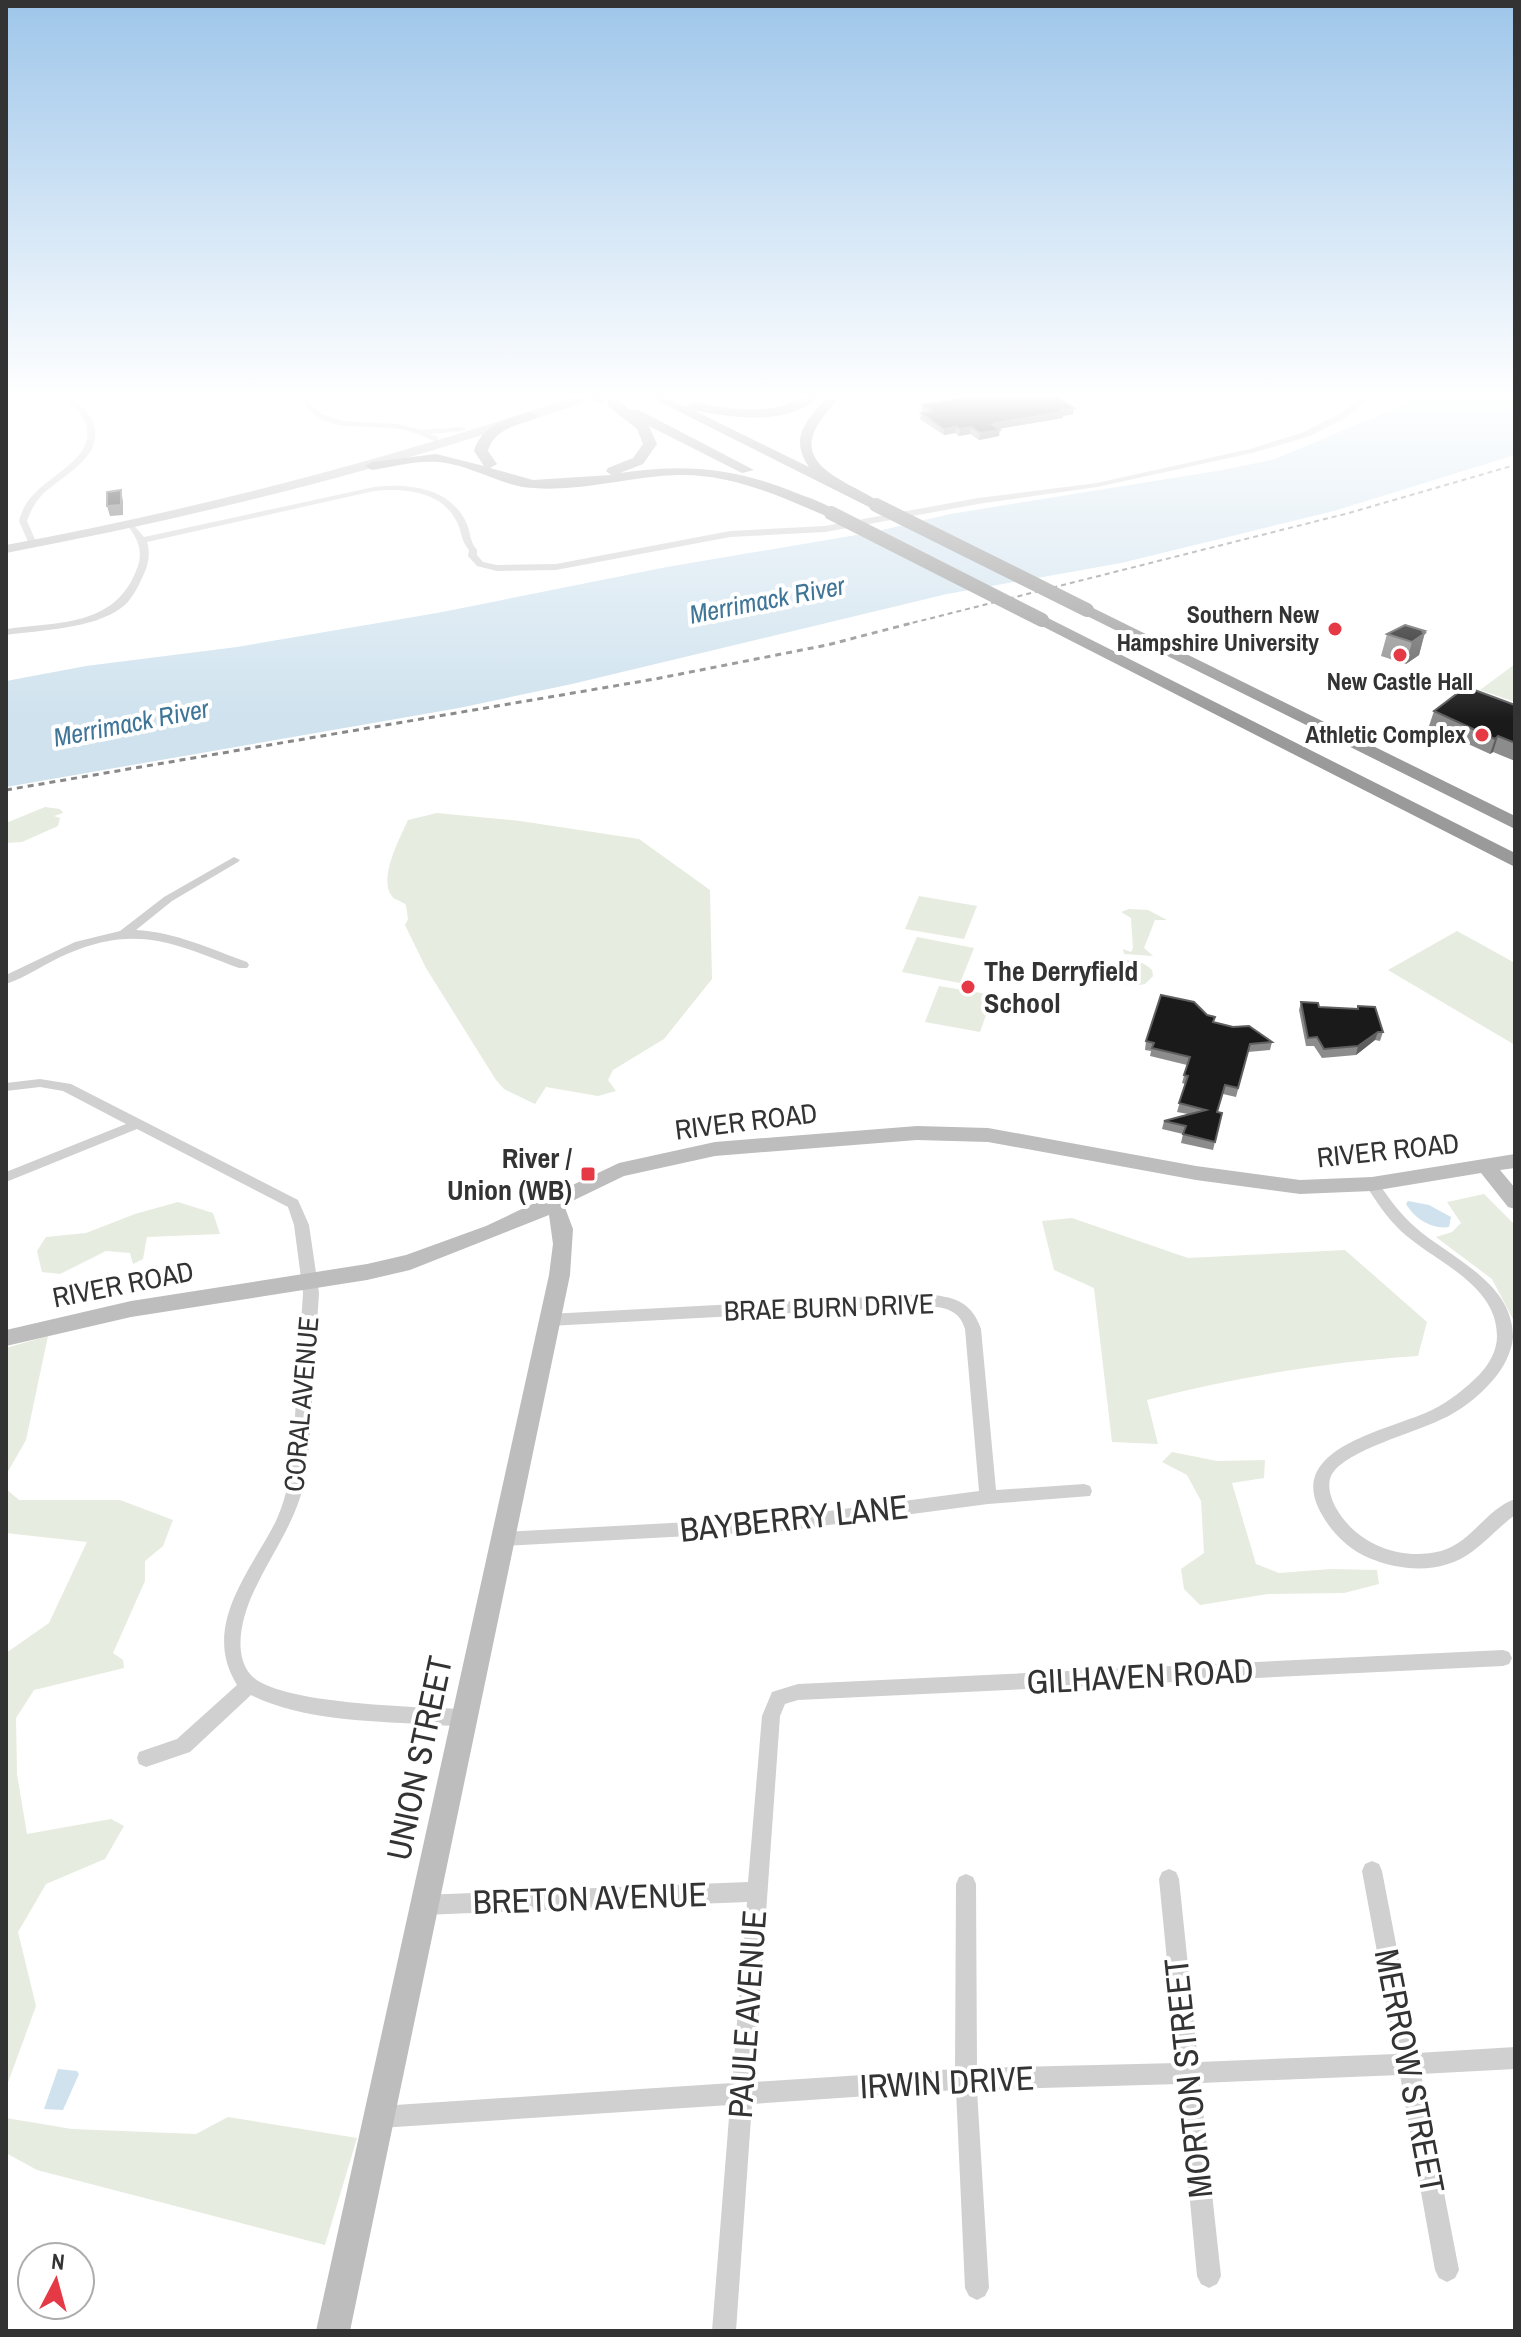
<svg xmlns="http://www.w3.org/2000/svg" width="1521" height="2337" viewBox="0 0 1521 2337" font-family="'Archivo Narrow',sans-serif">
<rect width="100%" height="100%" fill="#fff"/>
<g fill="#e6ecdf">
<polygon points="1515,664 1515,702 1480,690"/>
<polygon points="45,807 60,809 63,813 54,816 60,818 58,826 22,842 6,843 6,823"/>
<path d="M437 813 520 821 639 839 710 890 712 979 664 1039 613 1070 608 1080 616 1091 598 1096 546 1087 535 1104 504 1089 496 1080 426 968 405 925 408 919 406 905C403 902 399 901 395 899 375 884 400 838 408 820Z"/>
<polygon points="919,896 977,906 964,939 905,929"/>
<polygon points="1129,909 1148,910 1167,920 1155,920 1144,948 1153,956 1124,954 1123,949 1131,952 1133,948 1131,918 1121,912"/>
<polygon points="1457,931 1515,963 1515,1045 1388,970"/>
<polygon points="917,937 974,948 960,983 902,972"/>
<path d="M1119 961C1131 959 1143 961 1152 970L1153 976 1145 984C1131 987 1116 985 1111 972Z"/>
<polygon points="939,986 993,995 980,1032 925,1022"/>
<polygon points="1484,1194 1515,1225 1515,1323 1492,1279 1436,1237 1452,1232 1461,1223 1447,1202"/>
<polygon points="178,1202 213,1213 220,1234 147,1237 143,1259 133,1264 130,1253 106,1251 60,1274 42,1272 37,1251 46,1237 86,1233 135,1214"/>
<path d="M1072 1218 1188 1258 1345 1250 1427 1322 1418 1356C1326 1362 1237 1377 1147 1400L1158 1444 1112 1442 1094 1288 1054 1270 1042 1221Z"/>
<polygon points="48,1336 26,1440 6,1475 6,1348"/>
<polygon points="1172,1452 1217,1461 1265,1460 1264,1478 1232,1483 1256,1564 1279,1573 1331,1569 1377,1570 1379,1584 1344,1593 1268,1594 1200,1605 1184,1589 1181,1569 1204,1553 1201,1501 1187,1475 1162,1462"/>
<polygon points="6,1489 19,1500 120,1500 173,1520 163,1546 145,1561 145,1581 113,1653 123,1660 124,1668 34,1690 16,1718 17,1774 27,1834 111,1819 124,1826 105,1859 46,1884 18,1932 36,2006 6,2088 6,1653 49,1623 87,1542 6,1533"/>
<polygon points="228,2117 357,2138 325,2245 37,2170 6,2153 6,2118 72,2129 196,2134"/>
</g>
<g fill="#cfe2ee">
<polygon points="1425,393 1515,393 1515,455 1334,511 1121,563 947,594 572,684 459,708 6,787 6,681 86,666 237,647 437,613 667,567 874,532 950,514 1223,470 1275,459 1406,404"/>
<path d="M1408 1201 1429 1205 1451 1217 1449 1227C1432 1230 1414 1218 1406 1204Z"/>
<polygon points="58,2069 77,2071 79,2074 63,2110 44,2109"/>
</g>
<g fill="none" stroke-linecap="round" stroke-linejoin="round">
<g fill="#d0d0d0" fill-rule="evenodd">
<path d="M62 393H68C76 402 88 410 93 422 106 456 63 475 43 494 35 502 31 510 27 521L37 544 33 547 29 544 19 521C22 510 26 502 34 494 53 473 98 456 85 422 81 410 67 403 62 393Z"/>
<path d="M298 393H305L311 404 320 413 342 421 398 424 421 430 462 427 466 429 462 431 430 434 438 437V441H435C423 437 412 430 399 429 360 423 318 437 298 393Z"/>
<path d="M1369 393H1377L1345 418 1310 436 1252 453 1097 487 978 504 825 532 730 537 556 570 497 571 477 566 468 556 469 550C461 541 462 532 457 522 442 491 404 488 374 491L147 542C151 555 148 566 142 578 137 589 131 601 121 608 93 629 40 630 6 635V629C57 622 114 627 136 571 144 553 139 540 127 525L131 522 144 537 374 487C407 483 448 487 465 520 471 531 469 541 477 550V555L483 562 497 565 556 564 730 531 825 526 978 498 1097 483 1250 449 1304 432 1339 414Z"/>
<path d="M234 857 240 860 238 862 172 901 136 930C175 932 211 949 247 962L249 965 247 968H239C173 943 136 924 67 954 46 963 27 977 6 984V975L75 942 120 931 164 897Z"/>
<path d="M40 1079 71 1084 298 1200 309 1225 319 1293 308 1462C301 1517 276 1544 254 1591 243 1614 232 1652 250 1674 275 1705 423 1707 465 1709L472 1711 474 1717 472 1723C457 1728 438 1725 422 1724 367 1721 301 1720 251 1695L190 1752 146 1767 139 1764 137 1758 139 1752 177 1739 237 1685C201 1627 249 1573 275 1523 284 1504 289 1483 292 1462L303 1293 294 1225 288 1207 137 1129 6 1182V1172L126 1124 63 1091 40 1087 6 1091V1083Z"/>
<path d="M1372 1179 1377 1181C1388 1197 1400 1214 1415 1227 1450 1258 1513 1282 1513 1337 1512 1352 1503 1369 1493 1380 1478 1397 1461 1411 1440 1420 1414 1433 1347 1450 1332 1474 1326 1484 1331 1499 1336 1508 1346 1526 1363 1540 1381 1547 1400 1555 1422 1556 1441 1551 1471 1543 1486 1509 1515 1499V1515C1500 1526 1488 1540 1473 1551 1443 1574 1403 1572 1369 1558 1348 1549 1332 1533 1321 1513 1284 1447 1391 1430 1432 1410 1450 1401 1465 1389 1480 1374 1490 1363 1497 1350 1497 1336 1497 1284 1435 1262 1402 1232 1387 1218 1376 1201 1365 1184Z"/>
<path d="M925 1294C953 1297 971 1300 981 1329L996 1490 1084 1484 1090 1486 1092 1491 1090 1496 988 1504 783 1531 504 1546 498 1544 495 1539 498 1534 504 1532 783 1517 979 1491 965 1329C959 1309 944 1307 925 1306L549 1326 544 1324 541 1320 544 1316 549 1314Z"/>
<polygon points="1503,1650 1509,1652 1512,1658 1509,1664 1503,1666 798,1700 785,1704 780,1716 754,2082 955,2069 956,1884 959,1877 966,1874 973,1877 976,1884 977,2068 1177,2063 1159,1879 1162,1872 1169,1869 1176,1872 1179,1879 1198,2062 1396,2054 1362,1871 1365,1864 1372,1861 1379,1864 1382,1871 1417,2053 1515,2047 1515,2069 1421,2074 1459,2270 1455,2278 1447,2282 1439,2278 1435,2270 1400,2075 1200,2083 1221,2276 1217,2284 1209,2288 1201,2284 1197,2276 1179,2084 977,2090 989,2288 985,2296 977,2300 969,2296 965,2288 956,2090 752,2104 736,2331 712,2331 730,2105 380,2128 372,2125 369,2117 372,2109 380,2106 732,2083 747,1902 423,1915 416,1912 413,1905 416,1898 423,1895 748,1882 762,1716 772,1692 798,1684"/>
</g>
<g fill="#bdbdbd" fill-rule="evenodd">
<path d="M585 393H599C578 408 513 425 485 434 328 484 168 522 6 553V545C203 508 395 458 585 393Z"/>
<polygon points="917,1126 988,1128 1196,1166 1300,1180 1372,1177 1515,1154 1515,1168 1500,1170 1515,1188 1515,1209 1508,1207 1481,1173 1372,1191 1300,1194 1196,1180 988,1142 917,1140 715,1156 624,1176 564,1205 573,1229 570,1275 350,2331 316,2331 549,1275 553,1244 549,1215 410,1270 367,1280 131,1317 6,1346 6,1330 131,1301 367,1264 406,1255 486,1226 619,1163 715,1142"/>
</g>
<g fill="#9a9a9a" fill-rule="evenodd">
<path d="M642 393H657L686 407 692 402C722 408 757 414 787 404 801 400 807 393 822 393 795 427 731 418 693 410L809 467C787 434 810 419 830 393H842C834 406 818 419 813 435 801 473 864 487 883 505L881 508H871Z"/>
<path d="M608 400H618L630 410H639L754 470 742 473 649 426 657 444 643 464 620 473C687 463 736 468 799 494 812 499 828 504 838 513L836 516H826C779 496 732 474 679 475 630 476 582 492 533 488 504 486 479 470 451 464 425 458 398 466 372 470L365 466 372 462 436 454 484 466 474 451C481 426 507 418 530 412L537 416 535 419C517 425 493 430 488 451L497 464 490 468 533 480 611 475 606 471 608 468 633 458 643 444 637 429 608 406Z"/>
<polygon points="1087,605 1515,816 1515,829 1081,613 1081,607"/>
<polygon points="1042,615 1515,853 1515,867 1036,623 1036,617"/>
</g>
<polyline stroke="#888" stroke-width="2" stroke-dasharray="5 4" stroke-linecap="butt" points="904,625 1349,513 1515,465"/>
<polyline stroke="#888" stroke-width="3" stroke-dasharray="6 5" stroke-linecap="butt" points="6,790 655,679 827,645 912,623"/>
<g stroke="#9a9a9a" stroke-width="14">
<polyline points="593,393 600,396"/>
<polyline points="876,505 1087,610"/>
<polyline points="831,513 1042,620"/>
</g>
</g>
<g fill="#8c8c8c">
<polygon points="922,405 1073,414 1063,416 1063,418 998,429 999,436 979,440 970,434 959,436 955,433 944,435 920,419 921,413 923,412 922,411"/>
<polygon points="1425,633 1419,655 1406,664 1381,656 1387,634"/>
<polygon points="1515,705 1515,761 1493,752 1490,754 1429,726 1434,711"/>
<polygon points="1301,1002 1319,1007 1357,1009 1358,1006 1383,1032 1380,1041 1375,1040 1356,1055 1322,1058 1314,1046 1306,1046 1299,1010"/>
<polygon points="1213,1023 1272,1042 1270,1050 1248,1052 1236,1097 1223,1094 1217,1112 1222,1113 1213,1150 1181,1143 1183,1134 1162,1129 1164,1121 1188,1114 1177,1112 1185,1084 1182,1083 1187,1065 1150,1056 1151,1051 1145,1050 1146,1041"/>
</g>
<g fill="#5f5f5f">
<polygon points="1074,408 1073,414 1063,416 1063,418 997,429 1000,430 999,436 979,440 980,433 995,423"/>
<polygon points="956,427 955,433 944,435 944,429"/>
<polygon points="971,427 970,434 959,436 960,429"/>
<polygon points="121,490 123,501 123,515 110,516 107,506"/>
<polygon points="1425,631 1419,655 1406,664 1412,642"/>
<polygon points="1498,736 1493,752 1490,754 1495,739"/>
<polygon points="1378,1032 1375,1040 1356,1055 1358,1046"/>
</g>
<g fill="#1a1a1a" stroke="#5f5f5f" stroke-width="2">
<polygon points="991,393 1049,393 1074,408 1061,410 1064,412 995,423 998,425 993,425 1000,430 980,433 971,427 960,429 956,427 944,429 921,413 931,411 922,405"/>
<polygon points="121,490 121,505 107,506 107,492"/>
<polygon points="1405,625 1425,631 1423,632 1425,633 1412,642 1387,634"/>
<polygon points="1463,689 1472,689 1515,705 1515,743 1498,736 1495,739 1434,711"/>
<polygon points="1161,995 1194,1002 1207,1015 1215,1017 1213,1022 1233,1027 1249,1026 1272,1042 1250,1044 1238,1088 1225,1085 1217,1112 1222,1113 1215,1142 1183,1134 1186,1126 1164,1121 1206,1110 1179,1103 1188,1076 1184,1075 1190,1057 1152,1048 1154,1043 1146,1041"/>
<polygon points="1301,1002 1318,1003 1319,1007 1358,1009 1358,1006 1375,1007 1383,1032 1378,1032 1358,1046 1324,1049 1317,1037 1308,1038"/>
</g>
<linearGradient id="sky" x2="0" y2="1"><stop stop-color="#9ec6ea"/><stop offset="0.55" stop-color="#fff"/><stop offset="1" stop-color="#fff" stop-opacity="0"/></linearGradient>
<rect width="1521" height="720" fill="url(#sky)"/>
<g fill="#e63946" stroke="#fff" stroke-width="3">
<circle cx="1335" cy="629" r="8"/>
<circle cx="1400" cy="655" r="8"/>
<circle cx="1482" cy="735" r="8"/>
<circle cx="968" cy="987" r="8"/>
<rect x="580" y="1166" width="16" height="16" rx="4"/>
</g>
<g text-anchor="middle" stroke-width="8" stroke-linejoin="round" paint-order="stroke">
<g font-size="24" font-weight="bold" fill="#333" stroke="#fff" text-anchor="end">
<text x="1319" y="623">Southern New<tspan x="1319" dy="28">Hampshire University</tspan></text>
<text x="1400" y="690" text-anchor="middle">New Castle Hall</text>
<text x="1466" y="743">Athletic Complex</text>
</g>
<g font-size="26" font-style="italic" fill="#3f7597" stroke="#fff">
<text transform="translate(767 600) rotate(-11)" y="9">Merrimack River</text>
<text transform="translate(131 723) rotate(-11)" y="9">Merrimack River</text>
</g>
<g font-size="28" font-weight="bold" fill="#333" stroke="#fff" text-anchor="start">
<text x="984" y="981">The Derryfield<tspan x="984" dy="32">School</tspan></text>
<text x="572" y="1168" text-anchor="end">River /<tspan x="572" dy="32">Union (WB)</tspan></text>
</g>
<g font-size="28" fill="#333" stroke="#fff">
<text transform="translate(746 1121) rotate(-7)" y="10">RIVER ROAD</text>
<text transform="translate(1388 1150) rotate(-6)" y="10">RIVER ROAD</text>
<text transform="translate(123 1284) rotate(-11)" y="10">RIVER ROAD</text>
<text transform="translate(829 1307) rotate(-2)" y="10">BRAE BURN DRIVE</text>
<text transform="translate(301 1404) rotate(-85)" y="10">CORAL AVENUE</text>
</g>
<g font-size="34" fill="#333" stroke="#fff">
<text transform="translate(794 1518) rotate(-6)" y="12">BAYBERRY LANE</text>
<text transform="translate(1140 1676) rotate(-3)" y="12">GILHAVEN ROAD</text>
<text transform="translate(419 1758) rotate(-78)" y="12">UNION STREET</text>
<text transform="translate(590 1898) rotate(-2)" y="12">BRETON AVENUE</text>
<text transform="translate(747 2014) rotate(-86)" y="12">PAULE AVENUE</text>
<text transform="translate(1410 2071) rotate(79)" y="12">MERROW STREET</text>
<text transform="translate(1188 2078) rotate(-96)" y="12">MORTON STREET</text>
<text transform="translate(947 2082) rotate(-3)" y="12">IRWIN DRIVE</text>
</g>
</g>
<rect width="1521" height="2337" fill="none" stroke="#333333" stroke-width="16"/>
<g transform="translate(56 2281) rotate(6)"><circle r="38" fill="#ffffff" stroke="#adadad" stroke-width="2"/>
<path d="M0-6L14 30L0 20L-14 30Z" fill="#e63946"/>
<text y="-12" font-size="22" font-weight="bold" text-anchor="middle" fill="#333333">N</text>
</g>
</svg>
